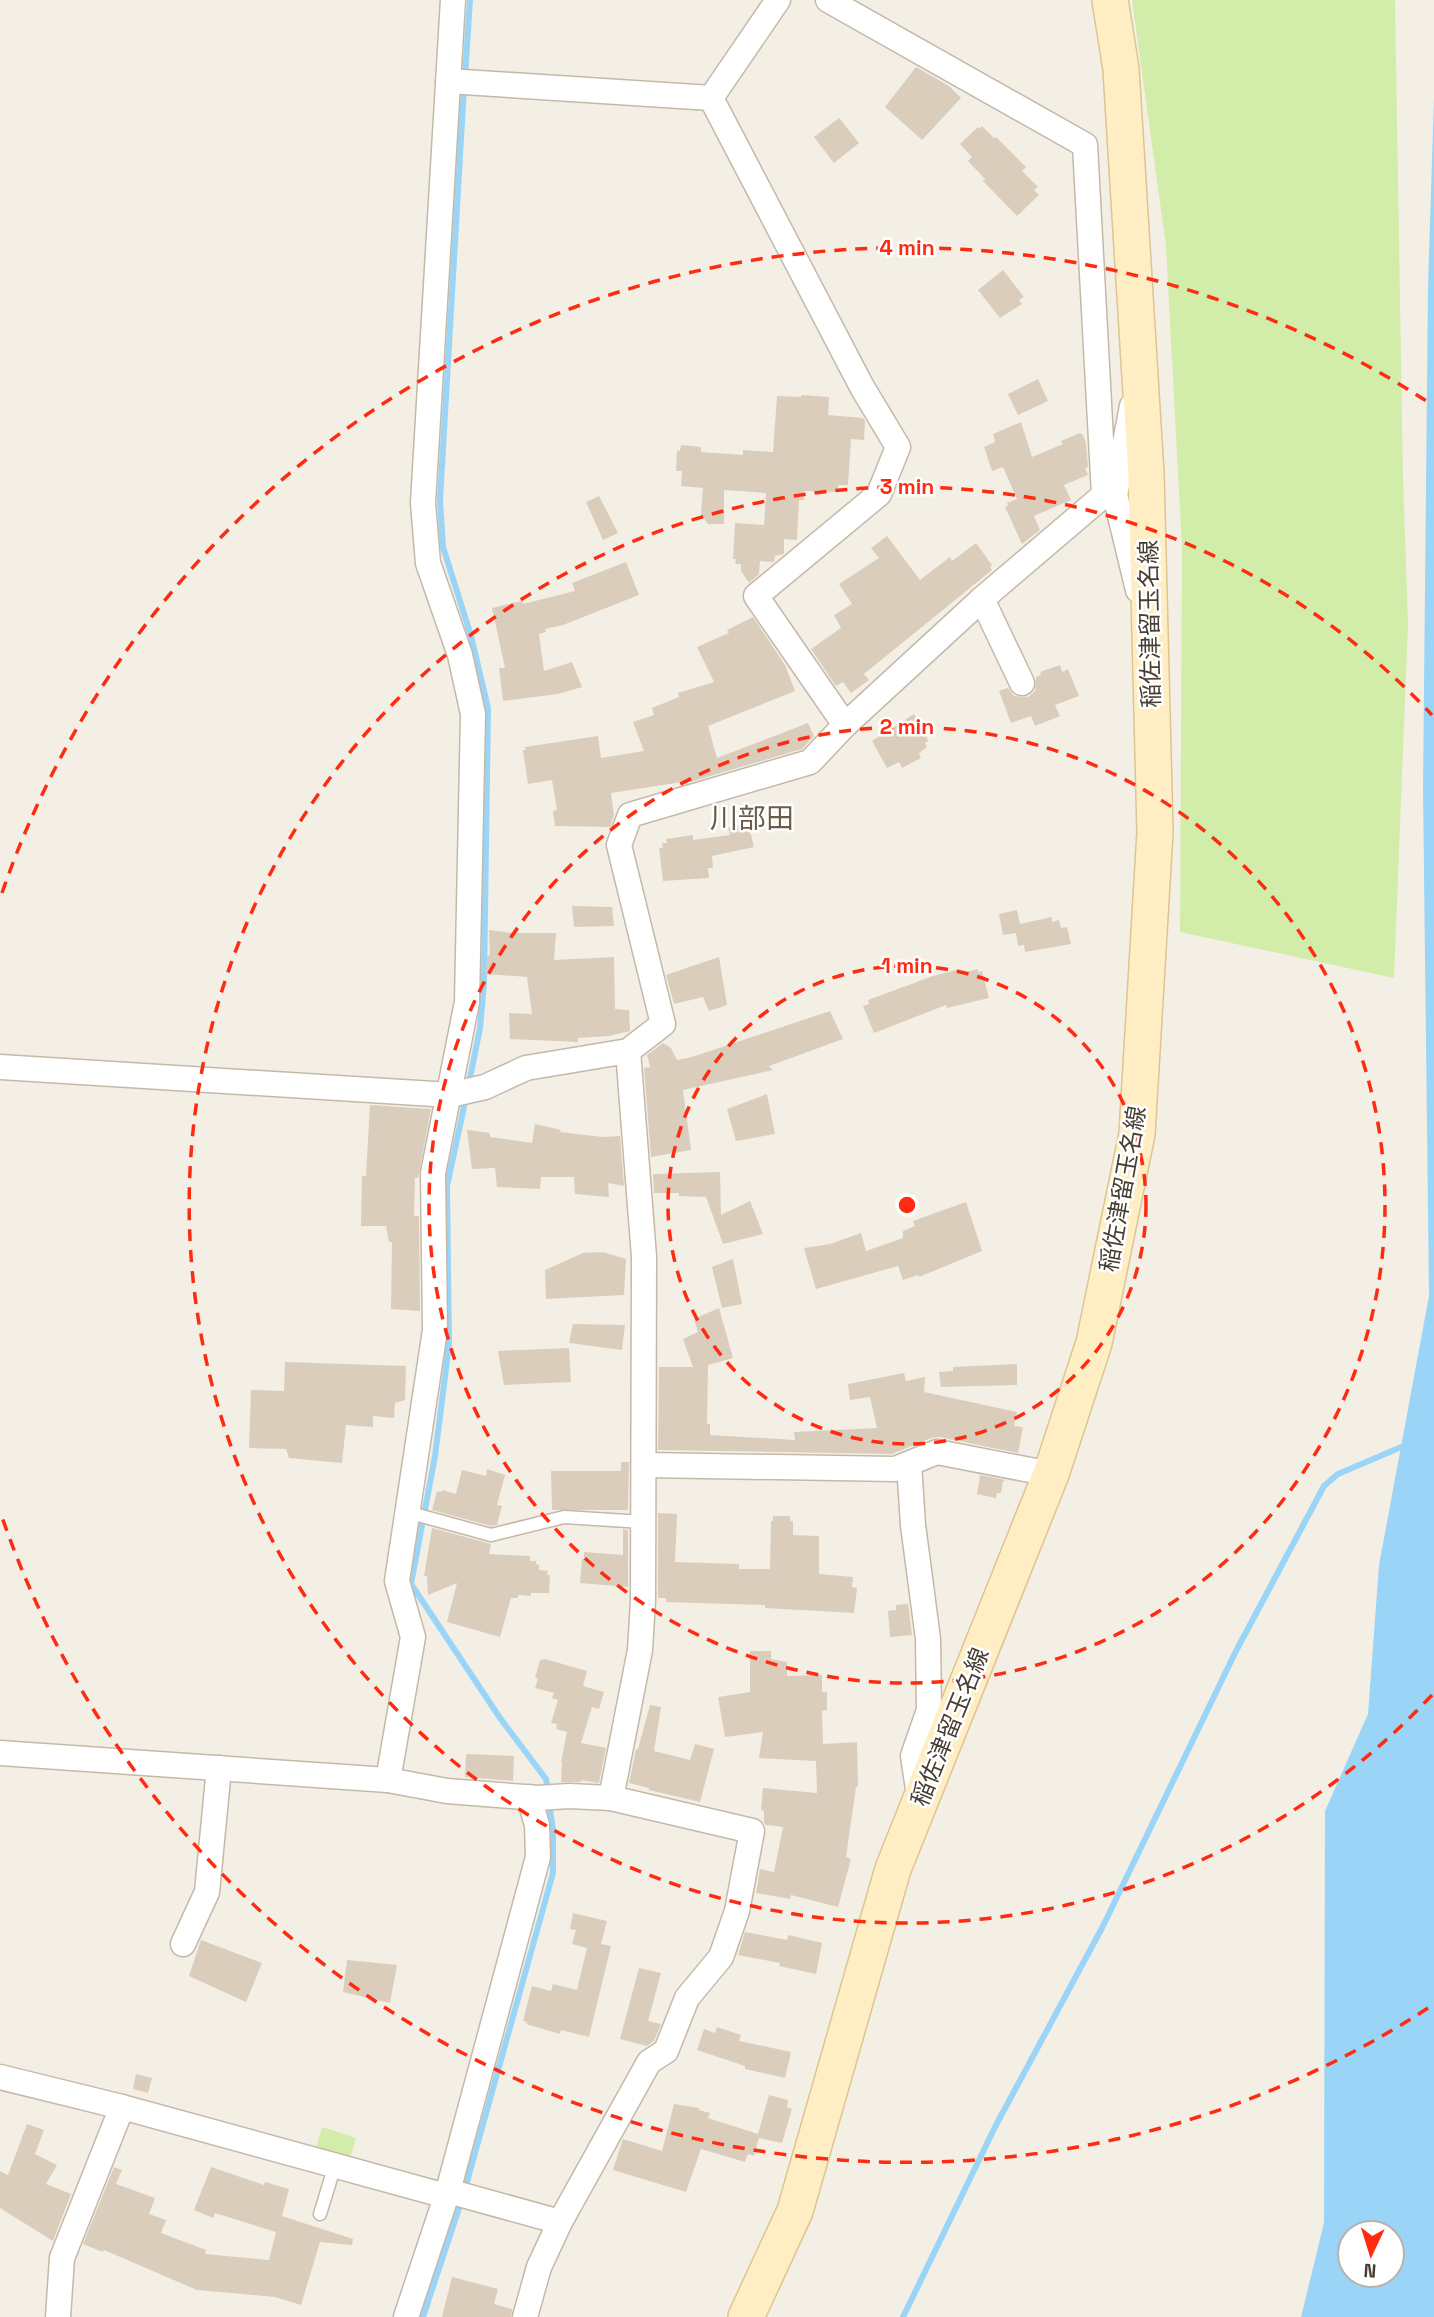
<svg xmlns="http://www.w3.org/2000/svg" width="1434" height="2317" viewBox="0 0 1434 2317" font-family="'Space Grotesk','Noto Sans JP',sans-serif">
<rect width="100%" height="100%" fill="#f4efe5"/>
<g fill="#d1eda9">
<polygon points="1132,0 1395,0 1403,479 1408,623 1394,978 1180,932 1182,549 1166,246"/>
<polygon points="322,2127 356,2138 348,2165 314,2154"/>
</g>
<path fill="#9ad5f8" fill-rule="evenodd" d="M1434 97V2317H1301L1324 2223 1325 1811 1368 1714 1379 1565 1429 1296 1423 789 1428 287ZM1350 2233H1392V2275H1350Z"/>
<g fill="none" stroke-linecap="round" stroke-linejoin="round">
<g stroke="#9ad5f8" stroke-width="6">
<polyline points="465,77 470,0"/>
<polyline points="464,87 440,500 443,547 471,636 488,708 484,983 480,1028 469,1083"/>
<polyline points="466,1097 447,1186 449,1345 435,1456 411,1584 500,1718 546,1779 548,1792"/>
<polyline points="465,2189 553,1873 553,1831 549,1802"/>
<polyline points="423,2317 462,2199"/>
<polyline points="903,2317 995,2127 1103,1926 1236,1651 1324,1486 1338,1474 1406,1445"/>
</g>
</g>
<g fill="#dacdbc">
<polygon points="916,67 949,86 961,98 922,140 885,107"/>
<polygon points="839,118 859,143 834,163 814,137"/>
<polygon points="982,126 994,138 996,137 1026,167 1022,171 1038,187 1034,190 1039,195 1017,216 983,181 985,179 968,161 972,157 960,144 978,127 979,129"/>
<polygon points="1003,270 1024,297 1019,300 1022,304 1000,318 978,290"/>
<polygon points="1038,379 1048,401 1018,415 1008,394"/>
<polygon points="801,395 829,397 828,415 863,418 865,421 864,440 851,439 848,485 838,485 838,492 804,491 804,500 799,500 797,540 784,539 784,554 775,556 774,562 760,561 759,574 749,583 741,571 741,564 735,564 736,559 733,559 735,523 764,525 766,493 724,490 724,524 708,524 701,514 703,488 681,486 682,471 676,471 677,450 680,451 681,445 701,447 701,452 743,455 743,450 773,452 777,396 801,397"/>
<polygon points="1021,422 1032,457 1063,444 1061,441 1080,433 1083,435 1086,443 1088,467 1085,468 1088,475 1064,485 1071,500 1034,516 1040,530 1022,544 1005,507 1008,506 1007,503 1017,499 1003,467 992,471 984,447 995,442 993,434"/>
<polygon points="599,496 618,533 603,540 586,502"/>
<polygon points="887,536 920,580 950,557 952,561 976,543 992,565 990,567 992,570 864,674 869,680 851,693 843,682 836,686 811,649 841,628 834,615 852,604 839,584 879,558 871,548"/>
<polygon points="626,562 639,595 563,625 545,629 546,632 539,634 544,671 572,662 582,687 558,694 503,701 499,668 505,668 492,608 522,601 523,604 575,591 572,583"/>
<polygon points="753,617 785,665 795,691 708,726 717,758 808,723 814,736 802,749 683,784 682,782 611,793 614,815 610,827 555,826 553,811 557,810 552,780 528,784 523,750 526,750 525,747 598,736 601,758 644,751 633,722 654,715 652,708 679,697 678,693 714,682 697,647 729,633 727,630"/>
<polygon points="1060,665 1062,672 1068,669 1079,696 1055,705 1060,716 1035,726 1031,716 1011,723 999,691 1008,688 1014,696 1028,697 1035,691 1036,677 1041,675 1040,672"/>
<polygon points="914,714 924,730 928,741 925,743 927,747 919,753 921,758 902,768 899,762 887,768 872,741"/>
<polygon points="748,823 754,847 712,856 713,868 708,868 709,878 663,881 659,848 663,848 662,843 667,843 666,839 693,835 693,840 730,835 728,828"/>
<polygon points="572,906 612,907 614,926 574,927"/>
<polygon points="1017,910 1020,924 1052,917 1052,922 1059,920 1061,928 1067,927 1071,944 1025,952 1024,945 1018,946 1016,933 1003,935 999,914"/>
<polygon points="489,930 513,933 556,933 554,960 614,957 615,1009 629,1010 630,1031 609,1036 578,1038 578,1042 510,1039 509,1013 532,1014 527,977 486,974 487,956 490,955"/>
<polygon points="719,957 727,1005 709,1011 703,997 674,1004 666,975"/>
<polygon points="960,969 961,973 978,969 978,972 982,971 989,998 947,1008 946,1005 874,1033 863,1006 869,1004 868,1000 933,976"/>
<polygon points="830,1011 843,1039 769,1066 773,1070 683,1090 691,1150 651,1157 644,1068 650,1067 647,1055 663,1043 671,1048 677,1060 692,1057"/>
<polygon points="767,1094 775,1134 736,1141 727,1109"/>
<polygon points="370,1105 431,1109 418,1178 415,1178 414,1216 419,1216 420,1311 391,1309 392,1242 389,1242 386,1226 361,1226 362,1176 366,1176"/>
<polygon points="535,1124 561,1130 560,1132 603,1137 620,1136 624,1186 608,1183 609,1197 575,1194 574,1177 541,1177 540,1189 497,1187 495,1168 472,1169 467,1130 490,1133 490,1137 532,1143"/>
<polygon points="720,1172 721,1215 750,1201 763,1234 723,1244 706,1197 679,1196 679,1193 654,1193 653,1174"/>
<polygon points="966,1202 982,1251 919,1277 918,1275 903,1280 898,1266 816,1289 804,1248 830,1244 861,1233 866,1251 903,1238 903,1231 915,1226 913,1221"/>
<polygon points="603,1252 626,1259 624,1295 546,1299 545,1270 583,1253"/>
<polygon points="733,1259 742,1304 722,1308 712,1267"/>
<polygon points="719,1308 733,1358 708,1365 707,1424 710,1424 710,1435 795,1440 794,1432 877,1428 870,1397 850,1400 848,1384 904,1373 906,1381 925,1377 924,1392 1017,1412 1014,1426 1023,1427 1018,1453 939,1437 931,1438 892,1454 658,1450 659,1367 693,1367 683,1339 698,1332 694,1319"/>
<polygon points="573,1324 625,1325 622,1350 569,1343"/>
<polygon points="569,1348 571,1382 504,1385 498,1351"/>
<polygon points="285,1362 406,1366 405,1400 395,1403 394,1418 373,1416 373,1427 346,1425 342,1463 289,1458 286,1449 249,1448 251,1390 284,1391"/>
<polygon points="1017,1364 1017,1385 941,1387 939,1372 953,1371 953,1367"/>
<polygon points="621,1462 629,1462 628,1510 552,1510 551,1471 621,1471"/>
<polygon points="487,1469 505,1475 497,1505 502,1506 497,1525 491,1526 432,1510 437,1491 441,1492 442,1490 456,1494 462,1470 486,1476"/>
<polygon points="980,1475 1006,1480 1003,1481 1001,1493 997,1493 996,1498 977,1494"/>
<polygon points="658,1513 677,1514 675,1562 739,1564 739,1569 770,1569 771,1521 773,1521 773,1516 790,1516 790,1521 793,1521 793,1535 819,1536 819,1574 853,1577 852,1587 857,1588 854,1613 765,1608 765,1605 666,1602 666,1598 658,1598"/>
<polygon points="432,1528 491,1544 489,1554 530,1556 530,1561 536,1561 536,1564 539,1565 539,1570 548,1571 547,1575 550,1575 549,1593 531,1593 531,1596 518,1595 518,1598 511,1598 500,1637 447,1622 457,1583 428,1595 427,1576 424,1576"/>
<polygon points="623,1529 628,1530 628,1587 580,1583 582,1559 584,1559 584,1552 623,1555"/>
<polygon points="908,1604 912,1635 890,1637 888,1611 896,1610 896,1605"/>
<polygon points="750,1651 771,1651 771,1659 787,1662 787,1676 822,1675 822,1692 827,1692 827,1710 822,1711 823,1744 857,1742 858,1787 856,1787 846,1857 851,1859 838,1907 791,1895 790,1899 756,1893 760,1869 774,1872 783,1827 766,1825 764,1823 764,1811 761,1810 763,1788 817,1793 816,1761 759,1758 763,1732 725,1737 718,1697 750,1692"/>
<polygon points="545,1659 587,1671 583,1686 604,1692 599,1709 592,1707 581,1743 606,1748 599,1783 581,1780 581,1782 561,1782 562,1762 561,1762 567,1732 556,1729 557,1724 551,1723 558,1700 552,1698 554,1693 535,1688 538,1679 535,1678 540,1660"/>
<polygon points="650,1705 661,1707 654,1751 690,1760 695,1744 714,1749 700,1802 649,1790 649,1788 629,1783 636,1749 638,1749"/>
<polygon points="466,1754 514,1756 513,1781 465,1777"/>
<polygon points="573,1913 607,1921 601,1944 611,1946 589,2037 561,2030 560,2034 526,2024 527,2022 523,2021 532,1986 551,1991 553,1984 577,1990 587,1948 572,1944 576,1930 570,1929"/>
<polygon points="745,1932 787,1940 788,1935 822,1943 816,1974 779,1966 780,1963 738,1955"/>
<polygon points="201,1940 262,1963 246,2002 189,1976"/>
<polygon points="347,1960 397,1965 390,2003 343,1992"/>
<polygon points="639,1968 661,1973 648,2021 661,2024 654,2041 647,2046 620,2039"/>
<polygon points="717,2027 741,2035 739,2041 791,2052 785,2078 745,2069 745,2066 697,2050 704,2029 715,2033"/>
<polygon points="136,2074 152,2078 148,2093 133,2089"/>
<polygon points="769,2095 788,2100 787,2107 792,2109 782,2143 759,2138 754,2156 748,2154 745,2162 701,2149 686,2192 613,2170 623,2139 662,2151 674,2104 699,2108 699,2110 710,2113 708,2118 758,2134"/>
<polygon points="27,2124 44,2130 35,2154 57,2165 46,2184 71,2194 53,2241 0,2208 0,2171 8,2175"/>
<polygon points="114,2167 122,2170 116,2184 155,2198 149,2214 166,2220 161,2233 206,2250 205,2254 269,2260 276,2232 215,2213 213,2218 194,2210 211,2167 264,2185 265,2182 289,2189 282,2216 353,2239 352,2245 320,2242 301,2305 275,2297 197,2290 104,2250 103,2252 83,2244"/>
<polygon points="452,2277 498,2289 494,2304 512,2309 511,2317 442,2317"/>
</g>
<g fill="none" stroke-linecap="round" stroke-linejoin="round">
<defs>
<g id="lane">
<polyline points="407,1512 491,1535 564,1517 643,1522"/>
<polyline points="320,2214 335,2165"/>
</g>
<g id="street">
<polyline points="828,0 1085,145 1104,495"/>
<polyline points="448,81 711,98"/>
<polyline points="711,98 862,387 898,447 879,494 756,596 845,725"/>
<polyline points="711,98 778,0"/>
<polyline points="1115,495 1138,590"/>
<polyline points="982,599 1022,683"/>
<polyline points="0,1067 450,1095 485,1087 526,1068 628,1051 663,1024 619,845 630,815 810,762 845,725 982,599 1104,495 1115,495 1132,406"/>
<polyline points="909,1464 913,1525 928,1639 929,1710 913,1756 920,1802"/>
<polyline points="645,1465 895,1469 937,1452 1051,1474"/>
<polyline points="0,1753 388,1780 447,1791 538,1798 569,1796 611,1798 752,1831 737,1911 721,1957 687,1998 666,2051 649,2062 560,2222 539,2267 525,2317"/>
<polyline points="388,1780 413,1637 397,1581 435,1330 433,1173 467,1002 473,714 460,655 428,563 423,503 453,0"/>
<polyline points="611,1798 640,1650 643,1601 644,1257 628,1051"/>
<polyline points="183,1944 207,1892 219,1768"/>
<polyline points="0,2077 122,2107 446,2196"/>
<polyline points="448,2191 560,2222"/>
<polyline points="58,2317 62,2258 122,2107"/>
<polyline points="406,2317 448,2191 538,1857 537,1825 529,1797"/>
</g>
<polyline id="secondary" points="746,2317 795,2211 893,1869 1051,1474 1094,1343 1137,1134 1155,832 1146,474 1121,69 1110,0"/>
</defs>
<use href="#lane" stroke="#c4b9a9" stroke-width="15"/>
<use href="#street" stroke="#c4b9a9" stroke-width="27"/>
<use href="#secondary" stroke="#dcc591" stroke-width="38"/>
<use href="#lane" stroke="#fff" stroke-width="12"/>
<use href="#street" stroke="#fff" stroke-width="24"/>
<use href="#secondary" stroke="#ffeec4" stroke-width="35"/>
</g>
<g fill="none" stroke="#ff2b11" stroke-width="3.5" stroke-dasharray="12 9">
<circle cx="907" cy="1205" r="239"/>
<circle cx="907" cy="1205" r="478"/>
<path d="M1432 1695A718 718 0 1 1 1432 715"/>
<path d="M1428 2008A957 957 0 0 1 2 1517M2 893A957 957 0 0 1 1428 402"/>
</g>
<g text-anchor="middle" stroke-width="5" stroke-linejoin="round" paint-order="stroke">
<g font-size="24" fill="#473f34" stroke="#fff">
<text transform="translate(1150 624) rotate(-91)" y="8">稲佐津留玉名線</text>
<text transform="translate(1123 1189) rotate(-80)" y="8">稲佐津留玉名線</text>
<text transform="translate(950 1727) rotate(-68)" y="8">稲佐津留玉名線</text>
</g>
<g font-size="28" fill="#6b5c4a" stroke="#fff">
<text x="752" y="828">川部田</text>
</g>
</g>
<circle cx="907" cy="1205" r="10" fill="#ff2b11" stroke="#fff" stroke-width="3.5"/>
<g font-size="21" text-anchor="middle" font-weight="bold" fill="#ff2b11" stroke="#fff" stroke-width="5" stroke-linejoin="round" paint-order="stroke">
<text x="907" y="255">4 min</text>
<text x="907" y="494">3 min</text>
<text x="907" y="734">2 min</text>
<text x="907" y="973">1 min</text>
</g>
<g transform="translate(1371 2254) rotate(184)"><circle r="33" fill="#ffffff" stroke="#b5b2ae" stroke-width="2"/>
<path d="M0-5L12 26L0 18L-12 26Z" fill="#ff2b11"/>
<text y="-10" font-size="19" font-weight="bold" text-anchor="middle" fill="#473f34">N</text>
</g>
</svg>
